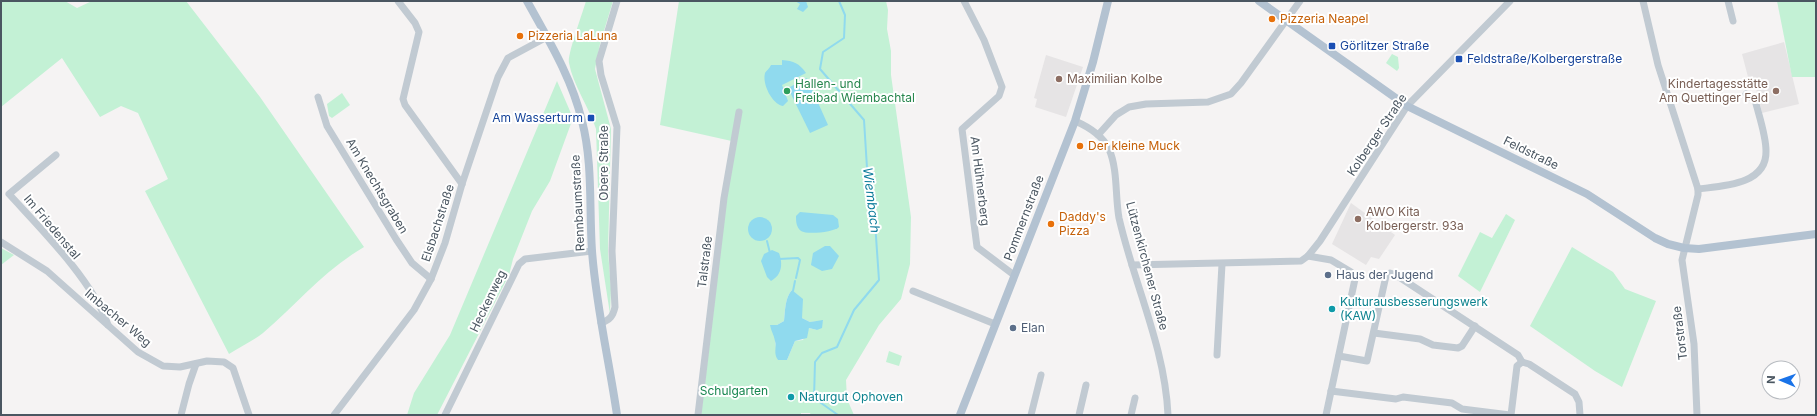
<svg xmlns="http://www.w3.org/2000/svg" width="1817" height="416" viewBox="0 0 1817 416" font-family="Inter,sans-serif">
<rect width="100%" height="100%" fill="#f5f3f3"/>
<g fill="#e6e4e5">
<polygon points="1784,42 1799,104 1762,113 1753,76 1748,77 1742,54"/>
<polygon points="1046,55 1083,67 1066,117 1035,107 1037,99 1034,98"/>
<polygon points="1351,203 1395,235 1379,259 1371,257 1366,265 1332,244"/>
</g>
<g fill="#c3f1d5" fill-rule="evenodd">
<path d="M1 1H65L77 8 92 1H186L260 97 364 247C323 271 298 303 263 333 253 341 240 347 229 354L145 191 168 179 138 113 121 106 100 117 62 58 1 107Z"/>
<path d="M586 1H613L600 44 595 69 611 129 608 251 611 289 610 314 600 249 596 129C589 107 573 85 569 63 567 55 583 12 586 1Z"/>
<path d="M679 1H886L888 10 887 29 891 51V75L911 217 910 264 901 299 879 325 846 380 847 399 854 415H811L810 413H801V415H701L727 196 736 142 660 125ZM792 290 802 299V318L810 322 823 321 817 330 809 328 803 340 795 341 787 360H778L775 341 777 325 784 321C785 311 785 297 792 290Z"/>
<polygon points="1777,1 1816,1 1816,77 1792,77"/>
<polygon points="1392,54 1398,57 1399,68 1397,71 1386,63"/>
<polygon points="557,81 573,118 550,181 532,211 513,259 509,275 437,415 407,415 414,393 450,335"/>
<polygon points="342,93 350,105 332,118 329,116 327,104"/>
<polygon points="1506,214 1515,220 1480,292 1458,276 1480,232 1492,238"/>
<polygon points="1572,247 1613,272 1625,289 1656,301 1622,387 1595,371 1530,326"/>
<polygon points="1,248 14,255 1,265"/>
<polygon points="889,351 902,356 899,366 886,362"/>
</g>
<g fill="#90daee">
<polygon points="795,1 806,1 808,7 803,12 797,9 800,4"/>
<path d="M782 60C794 61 799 63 806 73L782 85 788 101 783 106C772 104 762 84 765 73 766 71 770 68 771 65H782Z"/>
<polygon points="807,78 828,125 810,133 788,88"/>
<path d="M800 212 833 215 838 219 839 227C835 232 807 235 801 231 796 227 796 221 796 216Z"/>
<circle cx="760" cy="229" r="12"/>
<polygon points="825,246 830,246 839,256 832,269 822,271 811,265 813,253"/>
<path d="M772 250 779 253C783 264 782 275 771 281L767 277 761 261 764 254Z"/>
<path d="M792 290 803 299 802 318 810 322 823 320 822 328 817 330 809 328 807 338 795 341 787 360H778C773 353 777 348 775 341 774 335 771 331 770 325H777L784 321C785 311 785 297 792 290Z"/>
</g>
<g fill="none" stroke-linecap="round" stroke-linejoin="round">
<g stroke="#90daee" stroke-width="2">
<polyline points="767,241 770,253"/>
<polyline points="779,259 798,258 800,260 796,278"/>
<polyline points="793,291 795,281"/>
<polyline points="838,415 814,398 815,362 822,353 837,347 854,310 879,280 873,193 868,184 864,120 820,69 823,52 844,38 845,15 839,1"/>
</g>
<g stroke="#c1cad2" stroke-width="7">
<polyline points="398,1 415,23 419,32 403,99 405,105 462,184"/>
<polyline points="964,1 984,40 1002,87 999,96 962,129 977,247 1014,275"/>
<polyline points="1643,1 1658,65 1698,189 1698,195 1682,260 1694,344 1697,415"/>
<polyline points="1728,1 1733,21"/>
<polyline points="318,97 327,126 396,239 412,263 431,279"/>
<path d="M1075 121C1089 127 1102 135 1109 149 1118 170 1115 196 1119 218 1134 284 1165 347 1168 415"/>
<polyline points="1098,135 1116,115 1129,107 1146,104 1208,102 1231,94 1241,83 1300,1"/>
<path d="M56 155 9 194C41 229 93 281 108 325"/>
<path d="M1698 189C1722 186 1767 185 1766 151 1766 135 1759 116 1755 100L1746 94"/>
<polyline points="1,242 47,271 138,352 163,366 180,367 207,361 224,362 233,368 249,415"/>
<polyline points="1308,256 1331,260 1351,272 1355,279 1326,415"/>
<polyline points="1132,265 1301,261 1308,256 1320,241 1407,106 1510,1"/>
<polyline points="913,291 995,324"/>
<path d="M601 323C610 320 613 316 615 307L612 251 617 127 601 75 599 61 617 1"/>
<polyline points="1374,333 1420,339 1433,345 1458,348 1462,346 1475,326"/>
<polyline points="1217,355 1222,264"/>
<polyline points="1339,356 1367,361 1386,276 1390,273 1396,275 1518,355 1522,362"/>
<polyline points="1522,362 1529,364 1575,394 1579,402 1580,415"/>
<polyline points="1331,391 1396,399 1403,397 1452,403 1462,409 1510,415"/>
<polyline points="181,415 189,384 196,364"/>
<polyline points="334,415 414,310 431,279 445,243 462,184 498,77 508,58 547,37"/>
<polyline points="445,415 519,264 525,259 592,251"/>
<polyline points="698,415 724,198 739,112"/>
<polyline points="1031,415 1041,375"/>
<polyline points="1079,415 1086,385"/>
<polyline points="1131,415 1135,398"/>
<polyline points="1511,415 1517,366 1522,362"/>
</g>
<g stroke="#b3c2d1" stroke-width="8">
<path d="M527 1C548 39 572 78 582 121 593 163 589 208 592 251 596 306 609 360 617 415"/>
<polyline points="1259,1 1407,106 1587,194 1655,238 1668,244 1684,248 1699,249 1816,234"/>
<polyline points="960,415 1075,121 1093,62 1108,1"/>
</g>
</g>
<g fill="#e8710a" stroke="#fff" stroke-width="1.5">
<circle cx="1272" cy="19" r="4"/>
<circle cx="520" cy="36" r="4"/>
<circle cx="1080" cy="146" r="4"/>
<circle cx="1051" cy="224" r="4"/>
</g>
<g fill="#1a4fb4" stroke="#fff" stroke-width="1.5">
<rect x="1328" y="42" width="8" height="8" rx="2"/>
<rect x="1455" y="55" width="8" height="8" rx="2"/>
<rect x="587" y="114" width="8" height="8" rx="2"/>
</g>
<g fill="#8d6e63" stroke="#fff" stroke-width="1.5">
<circle cx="1059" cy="79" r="4"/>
<circle cx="1776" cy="91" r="4"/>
<circle cx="1358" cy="219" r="4"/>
</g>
<circle fill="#2e9e5b" stroke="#fff" stroke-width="1.5" cx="787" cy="91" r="4"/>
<g fill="#5c6f8a" stroke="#fff" stroke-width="1.5">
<circle cx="1328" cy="275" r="4"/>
<circle cx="1013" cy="328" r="4"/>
</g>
<g fill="#0f9aa8" stroke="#fff" stroke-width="1.5">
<circle cx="1332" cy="309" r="4"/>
<circle cx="791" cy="397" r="4"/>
</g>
<g text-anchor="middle" stroke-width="4" stroke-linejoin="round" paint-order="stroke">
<g font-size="12" fill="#c56008" stroke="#fff" text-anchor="start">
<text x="1280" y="23">Pizzeria Neapel</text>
<text x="528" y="40">Pizzeria LaLuna</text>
<text x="1088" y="150">Der kleine Muck</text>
<text x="1059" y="221">Daddy's<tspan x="1059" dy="14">Pizza</tspan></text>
</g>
<g font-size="12" fill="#164399" stroke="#fff" text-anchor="start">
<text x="1340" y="50">Görlitzer Straße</text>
<text x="1467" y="63">Feldstraße/Kolbergerstraße</text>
<text x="583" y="122" text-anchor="end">Am Wasserturm</text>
</g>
<g font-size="12" fill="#785e54" stroke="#fff" text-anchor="start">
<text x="1067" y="83">Maximilian Kolbe</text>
<text x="1768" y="88" text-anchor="end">Kindertagesstätte<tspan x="1768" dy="14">Am Quettinger Feld</tspan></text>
<text x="1366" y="216">AWO Kita<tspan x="1366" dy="14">Kolbergerstr. 93a</tspan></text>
</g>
<g font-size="12" fill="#27864d" stroke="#fff" text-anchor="start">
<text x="795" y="88">Hallen- und<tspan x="795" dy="14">Freibad Wiembachtal</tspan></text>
</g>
<g font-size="12" fill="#4a5661" stroke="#fff">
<text transform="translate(1377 135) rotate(-56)" y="4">Kolberger Straße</text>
<text transform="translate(1531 153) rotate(26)" y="4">Feldstraße</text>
<text transform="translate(604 163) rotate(-90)" y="4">Obere Straße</text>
<text transform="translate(980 181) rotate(83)" y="4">Am Hühnerberg</text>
<text transform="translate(377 186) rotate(59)" y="4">Am Knechtsgraben</text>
<text transform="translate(578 203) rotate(-93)" y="4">Rennbaumstraße</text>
<text transform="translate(1024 218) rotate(-69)" y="4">Pommernstraße</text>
<text transform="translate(438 223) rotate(-72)" y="4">Elsbachstraße</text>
<text transform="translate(52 227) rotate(50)" y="4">Im Friedenstal</text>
<text transform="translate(705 262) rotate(-83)" y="4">Talstraße</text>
<text transform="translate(1147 266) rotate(75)" y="4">Lützenkirchener Straße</text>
<text transform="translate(488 301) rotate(-64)" y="4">Heckenweg</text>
<text transform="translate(118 318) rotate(40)" y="4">Imbacher Weg</text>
<text transform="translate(1680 333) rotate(-97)" y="4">Torstraße</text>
</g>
<g font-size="12" fill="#4e5e75" stroke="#fff" text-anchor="start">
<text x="1336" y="279">Haus der Jugend</text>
<text x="1021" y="332">Elan</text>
</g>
<g font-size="12" fill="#0d838f" stroke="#fff" text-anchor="start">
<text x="1340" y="306">Kulturausbesserungswerk<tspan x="1340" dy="14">(KAW)</tspan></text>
<text x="799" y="401">Naturgut Ophoven</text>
</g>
<g font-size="12" fill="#17864f" stroke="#fff">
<text x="734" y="395">Schulgarten</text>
</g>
<g font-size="13" font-style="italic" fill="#0c7c9b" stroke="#fff">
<text transform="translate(872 200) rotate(83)" y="5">Wiembach</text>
</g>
</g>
<rect width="1817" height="416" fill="none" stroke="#4a5661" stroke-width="4"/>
<g transform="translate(1781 380) rotate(272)"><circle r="19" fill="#ffffff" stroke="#b7bbc0"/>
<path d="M0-3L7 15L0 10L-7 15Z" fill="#1a73e8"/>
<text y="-6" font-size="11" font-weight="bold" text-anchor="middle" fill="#4a5661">N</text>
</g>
</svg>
